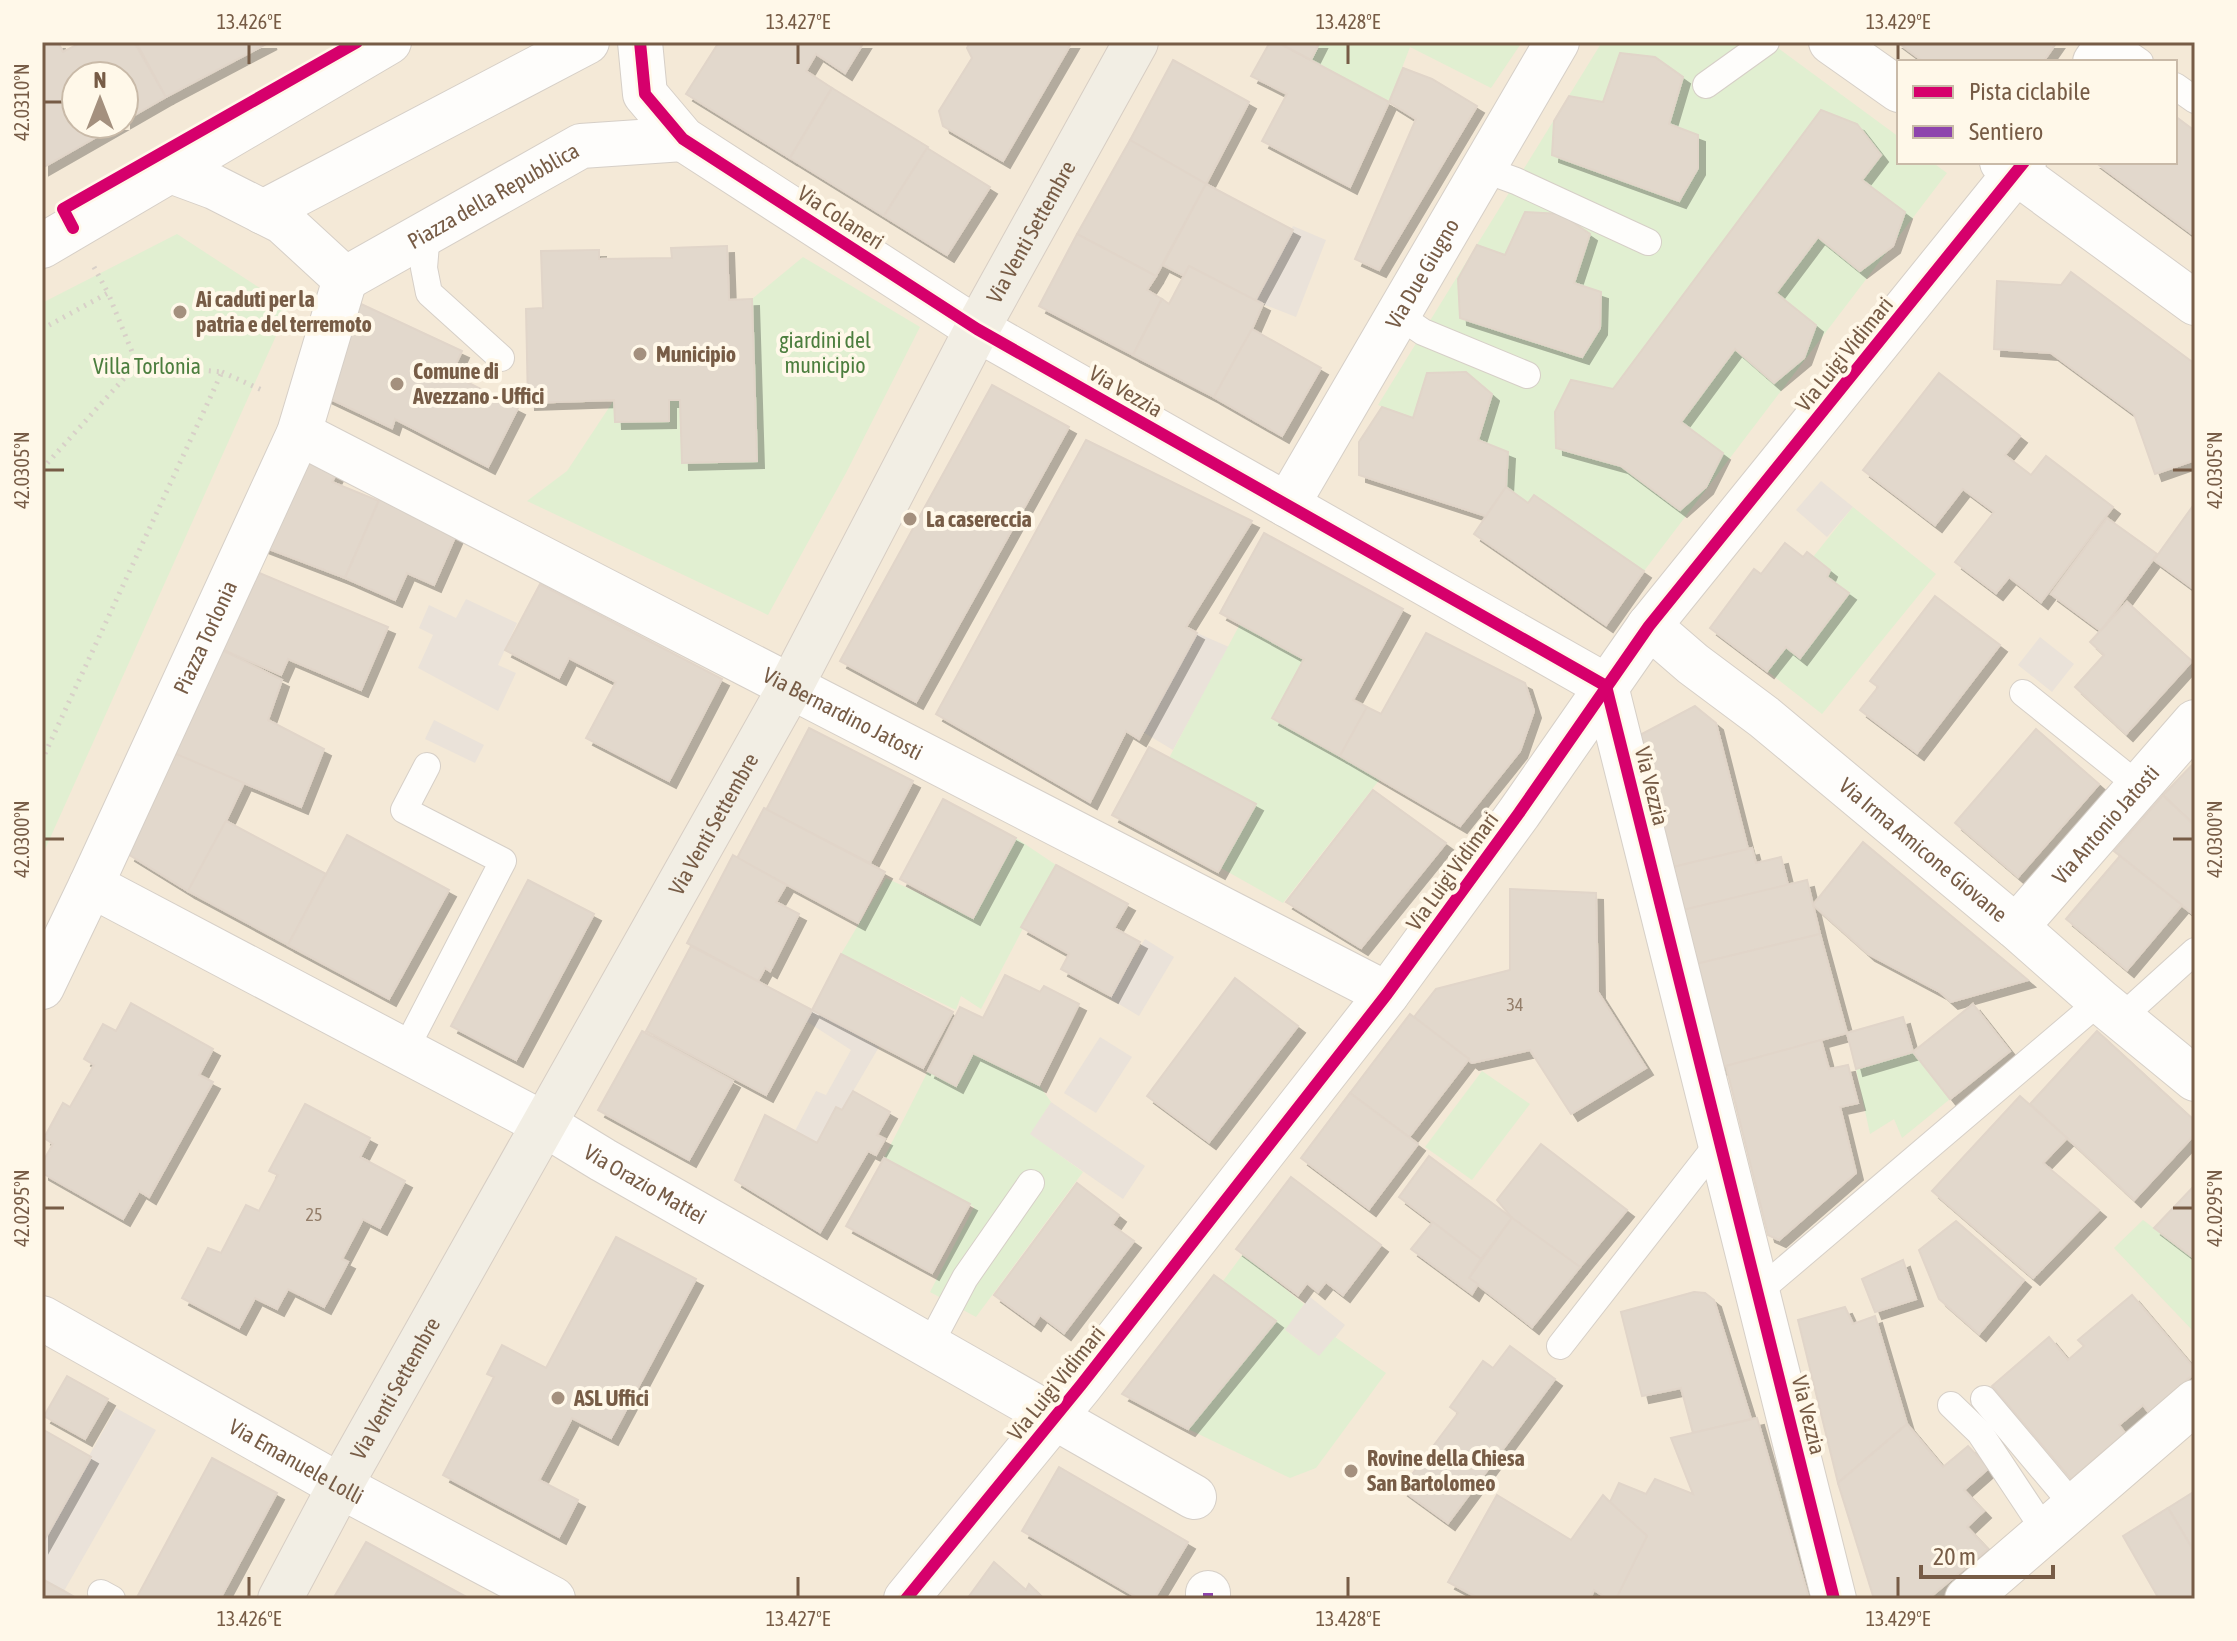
<svg xmlns="http://www.w3.org/2000/svg" width="2237" height="1641" viewBox="0 0 2237 1641" font-family="'Asap Condensed',sans-serif">
<defs>
<filter id="shadow"><feDropShadow dx="7" dy="7" stdDeviation="0" flood-color="#0004"/></filter>
</defs>
<rect width="100%" height="100%" fill="#f8f2e7"/>
<path fill="#f4e9d7" fill-rule="evenodd" d="M42 42H2195V1599H42ZM1899 62H2175V162H1899ZM76 76H124V124H76Z"/>
<g fill="#eae2d9">
<polygon points="1293,226 1326,240 1296,317 1255,301"/>
<polygon points="1821,481 1853,507 1827,537 1796,510"/>
<polygon points="466,599 517,623 498,665 516,673 498,711 418,668 433,635 419,628 429,605 456,618"/>
<polygon points="1197,633 1229,647 1173,750 1143,732"/>
<polygon points="2040,637 2074,664 2052,692 2018,665"/>
<polygon points="434,720 484,745 475,763 425,739"/>
<polygon points="1145,939 1174,957 1139,1016 1109,998"/>
<polygon points="812,1010 879,1047 842,1110 836,1108 817,1143 795,1131 816,1091 826,1095 851,1050 806,1021"/>
<polygon points="1100,1037 1132,1057 1096,1113 1064,1093"/>
<polygon points="1051,1102 1145,1166 1123,1199 1029,1134"/>
<polygon points="1310,1297 1345,1325 1320,1357 1284,1329"/>
<polygon points="116,1408 156,1430 64,1591 42,1579 42,1539"/>
</g>
<g fill="#e1efd1">
<polygon points="1320,42 1522,42 1491,88 1410,47 1389,102 1311,60"/>
<polygon points="1602,42 1770,42 1899,137 1899,162 1932,162 1947,173 1644,571 1534,495 1528,503 1506,487 1507,452 1478,440 1492,394 1466,372 1427,373 1413,418 1378,405"/>
<polygon points="177,234 289,307 42,856 42,303"/>
<polygon points="803,257 920,327 846,473 768,615 527,501 567,471 614,400 615,422 669,421 669,400 680,400 682,463 752,299"/>
<polygon points="1853,507 1936,574 1822,714 1767,671 1786,647 1800,657 1849,593 1827,577 1830,570 1813,557"/>
<polygon points="1240,624 1304,659 1273,718 1380,779 1283,903 1221,868 1255,803 1169,758"/>
<polygon points="1016,838 1056,865 981,1009 961,996 956,1010 841,954 886,878 973,918"/>
<polygon points="1913,1052 1950,1099 1902,1138 1894,1119 1870,1134 1856,1069"/>
<polygon points="973,1053 1039,1085 1051,1102 1030,1134 1083,1172 976,1317 930,1292 974,1207 884,1158 928,1071 956,1086"/>
<polygon points="1482,1071 1530,1104 1472,1180 1425,1147"/>
<polygon points="2143,1220 2195,1259 2195,1333 2114,1248"/>
<polygon points="1243,1254 1304,1304 1285,1330 1319,1356 1335,1337 1386,1373 1316,1468 1290,1478 1188,1429 1275,1321 1223,1281"/>
</g>
<g fill="#e2d8cc" stroke="#e1d5c9" stroke-width="2" filter="url(#shadow)">
<polygon points="42,42 58,42 63,52 82,42 134,42 166,97 124,121 124,76 76,76 76,124 119,124 42,168"/>
<polygon points="136,42 270,42 166,97"/>
<polygon points="719,42 864,42 845,73 816,54 806,71 832,88 790,158 686,94"/>
<polygon points="970,42 1072,42 1003,161 943,126 939,111 972,58 967,48"/>
<polygon points="1270,42 1277,42 1389,102 1350,187 1262,141 1287,94 1251,76"/>
<polygon points="1277,42 1320,42 1311,60"/>
<polygon points="1897,42 2057,42 2043,62 1924,62"/>
<polygon points="1620,53 1655,57 1683,77 1669,124 1698,135 1698,168 1679,201 1552,155 1554,121 1569,96 1603,102"/>
<polygon points="1173,60 1249,102 1206,184 1130,140"/>
<polygon points="1403,68 1432,79 1477,106 1379,270 1355,259 1416,119 1389,102"/>
<polygon points="832,88 928,147 884,216 790,158"/>
<polygon points="1821,110 1857,124 1881,155 1862,180 1905,212 1893,246 1860,271 1818,237 1776,293 1816,325 1804,358 1774,383 1735,349 1681,422 1723,453 1706,487 1680,510 1621,466 1556,448 1555,412 1571,380 1613,389"/>
<polygon points="2175,116 2195,131 2195,236 2095,162 2175,162"/>
<polygon points="1130,140 1206,184 1156,276 1077,234"/>
<polygon points="927,148 990,187 947,255 884,216"/>
<polygon points="1206,184 1293,230 1255,301 1189,266 1184,276 1163,265"/>
<polygon points="1525,212 1561,214 1590,234 1574,283 1601,292 1600,328 1582,357 1460,318 1458,279 1477,245 1505,255"/>
<polygon points="1077,234 1156,276 1147,290 1162,299 1133,355 1039,306"/>
<polygon points="727,246 729,300 752,299 757,461 682,463 680,400 669,400 669,421 615,422 614,400 528,403 526,309 543,308 541,251 599,250 599,259 672,258 671,248"/>
<polygon points="1189,266 1263,304 1252,329 1214,397 1133,355 1162,299 1169,304"/>
<polygon points="2071,272 2195,364 2195,460 2155,474 2134,414 2051,353 1994,349 1997,281 2061,285"/>
<polygon points="361,304 462,351 451,374 518,408 488,467 395,419 392,428 320,394"/>
<polygon points="1252,329 1321,368 1282,436 1214,397"/>
<polygon points="1466,372 1492,394 1478,440 1508,452 1506,487 1486,516 1359,475 1359,442 1382,407 1413,418 1427,373"/>
<polygon points="1939,373 2020,436 2005,455 2031,475 2046,456 2113,507 2041,602 2009,577 1996,593 1955,562 1994,512 1963,489 1935,525 1863,470"/>
<polygon points="992,385 1069,427 916,702 840,661"/>
<polygon points="1086,440 1252,521 1186,627 1197,633 1143,732 1139,739 1126,731 1090,802 936,714"/>
<polygon points="300,456 337,472 332,482 379,501 345,578 261,546"/>
<polygon points="1506,487 1528,503 1534,495 1644,571 1606,625 1474,534"/>
<polygon points="383,491 456,535 434,585 407,573 395,600 345,578"/>
<polygon points="2195,503 2195,590 2154,560"/>
<polygon points="2107,518 2157,554 2101,631 2051,594"/>
<polygon points="1264,533 1403,609 1353,700 1367,707 1340,756 1272,718 1304,659 1220,613"/>
<polygon points="1785,543 1803,557 1807,552 1830,570 1827,577 1849,593 1800,658 1786,647 1767,671 1710,628 1754,569 1761,574"/>
<polygon points="245,567 388,627 361,690 288,659 281,675 212,645"/>
<polygon points="540,584 722,679 669,781 586,738 616,682 569,658 559,678 505,650"/>
<polygon points="1935,596 2000,645 1917,753 1860,710 1878,687 1870,681"/>
<polygon points="2127,602 2192,661 2126,734 2075,687 2104,655 2090,642"/>
<polygon points="1426,633 1525,683 1534,711 1520,751 1460,826 1340,756 1367,707 1381,714"/>
<polygon points="212,645 282,680 268,720 324,749 301,807 167,751"/>
<polygon points="1695,706 1716,723 1748,849 1669,868 1636,737"/>
<polygon points="809,728 913,781 870,863 766,810"/>
<polygon points="2036,729 2099,784 2018,877 1955,823"/>
<polygon points="1149,747 1256,804 1218,872 1112,815"/>
<polygon points="174,753 244,783 226,821 188,891 128,854"/>
<polygon points="2195,762 2195,826 2163,795"/>
<polygon points="1373,790 1446,843 1361,948 1286,902"/>
<polygon points="2163,795 2195,826 2195,916 2114,851"/>
<polygon points="943,799 1016,838 973,918 900,879"/>
<polygon points="764,808 885,872 858,923 737,858"/>
<polygon points="226,821 326,874 288,945 188,891"/>
<polygon points="347,835 449,890 389,999 288,945"/>
<polygon points="1863,842 2028,980 1951,1002 1940,992 1868,954 1813,905"/>
<polygon points="1752,848 1756,863 1781,857 1788,885 1679,911 1669,868"/>
<polygon points="733,855 786,885 776,902 799,914 770,971 765,968 758,981 687,943"/>
<polygon points="2120,856 2182,905 2127,970 2066,919"/>
<polygon points="1056,865 1128,904 1114,928 1140,942 1111,996 1061,969 1069,954 1021,927"/>
<polygon points="528,880 594,914 516,1060 451,1026"/>
<polygon points="1807,880 1820,934 1692,965 1679,911"/>
<polygon points="1510,889 1596,893 1598,992 1646,1068 1571,1114 1530,1050 1472,1063 1414,1017 1436,989 1510,970"/>
<polygon points="1820,934 1847,1033 1719,1068 1692,965"/>
<polygon points="691,946 812,1010 766,1095 646,1031"/>
<polygon points="841,954 953,1012 923,1068 812,1010"/>
<polygon points="1005,975 1040,992 1044,986 1079,1004 1039,1085 973,1053 956,1086 928,1071 960,1007 983,1018"/>
<polygon points="1235,978 1298,1026 1209,1142 1147,1096"/>
<polygon points="131,1003 213,1049 199,1075 213,1082 149,1197 139,1191 123,1219 42,1173 42,1163 53,1144 44,1138 63,1103 70,1107 94,1065 84,1059 103,1024 116,1031"/>
<polygon points="1973,1004 2010,1051 1950,1099 1913,1052"/>
<polygon points="1410,1014 1469,1059 1409,1137 1350,1093"/>
<polygon points="1903,1017 1913,1052 1856,1069 1847,1033"/>
<polygon points="642,1031 733,1081 689,1160 598,1110"/>
<polygon points="2097,1031 2195,1121 2195,1134 2134,1200 2030,1104"/>
<polygon points="1821,1040 1829,1069 1848,1065 1858,1103 1840,1107 1856,1173 1779,1240 1768,1235 1726,1066"/>
<polygon points="853,1091 890,1112 877,1135 885,1139 876,1155 868,1151 820,1232 735,1180 765,1115 817,1143 836,1107 842,1110"/>
<polygon points="1350,1093 1418,1144 1369,1209 1301,1158"/>
<polygon points="2020,1096 2067,1138 2043,1163 2099,1210 2033,1278 1932,1191"/>
<polygon points="305,1104 370,1138 360,1157 405,1181 380,1228 363,1219 342,1259 348,1262 324,1307 288,1289 277,1309 255,1298 239,1328 182,1298 208,1248 221,1253 246,1205 259,1211 278,1175 269,1171"/>
<polygon points="1541,1144 1627,1210 1580,1267 1512,1218 1497,1200"/>
<polygon points="1429,1156 1512,1218 1481,1259 1399,1197"/>
<polygon points="884,1158 970,1204 932,1273 846,1226"/>
<polygon points="1291,1177 1381,1245 1343,1295 1326,1282 1318,1292 1307,1283 1298,1295 1236,1249"/>
<polygon points="1077,1183 1119,1215 1112,1225 1134,1241 1064,1333 1040,1315 1034,1324 994,1295"/>
<polygon points="2195,1185 2195,1259 2154,1228"/>
<polygon points="1512,1218 1580,1267 1532,1327 1469,1278"/>
<polygon points="1956,1221 2024,1280 1979,1334 1939,1299 1919,1250"/>
<polygon points="1433,1222 1481,1259 1469,1278 1478,1284 1472,1294 1411,1249"/>
<polygon points="616,1237 696,1279 611,1438 572,1418 539,1480 578,1500 559,1537 443,1475 494,1377 487,1374 502,1345 546,1368"/>
<polygon points="1903,1260 1916,1299 1875,1312 1862,1279"/>
<polygon points="1214,1275 1276,1321 1188,1429 1122,1394"/>
<polygon points="1694,1292 1705,1293 1714,1300 1751,1419 1693,1433 1681,1388 1642,1396 1621,1312"/>
<polygon points="2132,1295 2195,1369 2195,1373 2149,1413 2143,1405 2119,1425 2125,1433 2071,1479 1992,1386 2049,1337 2068,1360 2084,1346 2078,1340"/>
<polygon points="1845,1307 1853,1324 1875,1316 1907,1424 1838,1483 1798,1320"/>
<polygon points="1510,1346 1555,1379 1448,1523 1401,1489 1458,1413 1450,1407 1483,1361 1493,1368"/>
<polygon points="67,1376 108,1399 85,1439 44,1416"/>
<polygon points="1757,1418 1809,1599 1616,1599 1647,1536 1610,1502 1619,1483 1646,1494 1655,1479 1693,1494 1671,1438"/>
<polygon points="1907,1424 1943,1467 1968,1446 1989,1468 1964,1490 1984,1511 1967,1527 1988,1549 1928,1599 1874,1599 1838,1483"/>
<polygon points="42,1429 91,1457 42,1544"/>
<polygon points="212,1458 277,1493 220,1599 136,1599"/>
<polygon points="1059,1467 1188,1542 1154,1599 1140,1599 1022,1531"/>
<polygon points="2195,1491 2195,1553 2168,1508"/>
<polygon points="1497,1495 1571,1540 1603,1495 1610,1502 1647,1536 1616,1599 1608,1599 1594,1590 1590,1599 1480,1599 1448,1582"/>
<polygon points="2168,1508 2195,1553 2195,1599 2159,1599 2123,1536"/>
<polygon points="366,1542 470,1599 333,1599"/>
<polygon points="994,1562 1026,1590 1029,1584 1044,1599 967,1599"/>
<polygon points="42,1579 64,1591 78,1599 42,1599"/>
</g>
<g fill="none" stroke-linecap="round" stroke-linejoin="round">
<defs>
<g id="lane">
<polyline points="2111,42 2140,62"/>
<polyline points="1706,85 1766,42"/>
<polyline points="2175,86 2195,100"/>
<polyline points="1483,169 1516,181 1648,242"/>
<polyline points="427,232 424,268 429,293 501,358"/>
<polyline points="1398,315 1423,332 1527,375"/>
<polyline points="2023,693 2139,786"/>
<polyline points="2121,1018 2195,951"/>
<polyline points="405,1050 503,861 404,810 427,766"/>
<polyline points="1758,1292 2100,1001"/>
<polyline points="929,1346 965,1278 1031,1183"/>
<polyline points="1560,1346 1720,1141"/>
<polyline points="1984,1399 2074,1506"/>
<polyline points="1951,1405 1980,1433 2045,1531"/>
<polyline points="101,1593 112,1599"/>
</g>
<g id="street">
<polyline points="640,42 645,94 683,139 977,329 1606,686 1834,1599"/>
<polyline points="1831,42 1899,90"/>
<polyline points="2095,62 2109,42"/>
<polyline points="2002,162 2195,303"/>
<polyline points="168,170 214,187 283,222 345,279"/>
<polyline points="263,212 587,42"/>
<polyline points="42,246 389,42"/>
<path id="s1" d="M345 279 581 146 683 139"/>
<path id="s2" d="M299 433 1387 994"/>
<path id="s3" d="M1287 505 1557 42"/>
<path id="s4" d="M1649 626 1693 664 1764 717 2016 927 2100 1001 2195 1079"/>
<path id="s5" d="M91 885 544 1124 603 1160 1194 1497"/>
<path id="s6" d="M2016 927 2195 722"/>
<path id="s7" d="M42 987 91 885 299 433 345 279"/>
<path id="s8" d="M42 1318 340 1486 553 1599"/>
<polyline points="1208,1593 1208,1599"/>
<polyline points="906,1599 1081,1385 1387,994 1519,813 1649,626 2024,162"/>
</g>
<polyline id="secondary" points="1967,1599 2195,1402"/>
<g id="primary">
<path id="s9" d="M280 1599 340 1486 791 686 977 329 1136 42"/>
</g>
</defs>
<use href="#lane" stroke="#d6cfc7" stroke-width="28"/>
<use href="#street" stroke="#d6cfc7" stroke-width="46"/>
<use href="#secondary" stroke="#d6cec4" stroke-width="46"/>
<use href="#primary" stroke="#d7cdc3" stroke-width="46"/>
<g stroke="#d8d0c8" stroke-width="5" stroke-dasharray="2 6" stroke-linecap="butt">
<polyline points="94,267 108,293"/>
<polyline points="42,329 108,293 137,364 222,372 42,760"/>
<polyline points="222,372 264,391"/>
<polyline points="42,469 137,364"/>
</g>
<use href="#lane" stroke="#fefdfb" stroke-width="26"/>
<use href="#street" stroke="#fefdfb" stroke-width="44"/>
<use href="#secondary" stroke="#fefdfb" stroke-width="44"/>
<use href="#primary" stroke="#f2eee4" stroke-width="44"/>
<polyline stroke="#8e44ad" stroke-width="10" stroke-dasharray="20 10" stroke-linecap="butt" points="1208,1593 1208,1599"/>
<defs>
<g id="cycleway">
<polyline points="640,42 645,94 683,139 977,329 1606,686 1834,1599"/>
<polyline points="73,228 63,209 357,42"/>
<polyline points="906,1599 1081,1385 1387,994 1519,813 1649,626 2024,162"/>
</g>
</defs>
<use href="#cycleway" stroke="#fff8e9" stroke-width="17"/>
<use href="#cycleway" stroke="#d6006c" stroke-width="12"/>
</g>
<path fill="none" stroke="#775c46" stroke-width="3" d="M249 44V64M798 44V64M1348 44V64M1898 44V64M44 102H64M44 470H64M2173 470H2193M44 839H64M2173 839H2193M44 1208H64M2173 1208H2193M249 1577V1597M798 1577V1597M1348 1577V1597M1898 1577V1597"/>
<g fill="#a4907e" stroke="#fff8e9" stroke-width="3">
<circle cx="180" cy="312" r="8"/>
<circle cx="640" cy="354" r="8"/>
<circle cx="397" cy="384" r="8"/>
<circle cx="910" cy="519" r="8"/>
<circle cx="558" cy="1398" r="8"/>
<circle cx="1351" cy="1471" r="8"/>
</g>
<g text-anchor="middle" stroke-width="8" stroke-linejoin="round" paint-order="stroke">
<g font-size="18" fill="#947e6a">
<text x="1515" y="1011">34</text>
<text x="314" y="1221">25</text>
</g>
<g font-size="22" fill="#775c46" stroke="#fff8e9">
<text dy="8" stroke="none"><textPath href="#s1" startOffset="170">Piazza della Repubblica</textPath></text>
<text transform="translate(841 217) rotate(33)" y="8">Via Colaneri</text>
<text dy="8" stroke="none"><textPath href="#s9" startOffset="1560">Via Venti Settembre</textPath></text>
<text dy="8" stroke="none"><textPath href="#s3" startOffset="268">Via Due Giugno</textPath></text>
<text transform="translate(1844 354) rotate(-51)" y="8">Via Luigi Vidimari</text>
<text transform="translate(1126 391) rotate(30)" y="8">Via Vezzia</text>
<text dy="8" stroke="none"><textPath href="#s7" startOffset="386">Piazza Torlonia</textPath></text>
<text dy="8" stroke="none"><textPath href="#s2" startOffset="612">Via Bernardino Jatosti</textPath></text>
<text transform="translate(1652 786) rotate(76)" y="8">Via Vezzia</text>
<text dy="8" stroke="none"><textPath href="#s9" startOffset="888">Via Venti Settembre</textPath></text>
<text dy="8" stroke="none"><textPath href="#s6" startOffset="136">Via Antonio Jatosti</textPath></text>
<text dy="8" stroke="none"><textPath href="#s4" startOffset="354">Via Irma Amicone Giovane</textPath></text>
<text transform="translate(1452 871) rotate(-54)" y="8">Via Luigi Vidimari</text>
<text dy="8" stroke="none"><textPath href="#s5" startOffset="630">Via Orazio Mattei</textPath></text>
<text transform="translate(1056 1383) rotate(-51)" y="8">Via Luigi Vidimari</text>
<text dy="8" stroke="none"><textPath href="#s9" startOffset="240">Via Venti Settembre</textPath></text>
<text transform="translate(1809 1415) rotate(76)" y="8">Via Vezzia</text>
<text dy="8" stroke="none"><textPath href="#s8" startOffset="292">Via Emanuele Lolli</textPath></text>
</g>
<g font-size="22" font-weight="bold" fill="#775c46" stroke="#fff8e9" text-anchor="start">
<text x="196" y="307">Ai caduti per la<tspan x="196" dy="25">patria e del terremoto</tspan></text>
<text x="656" y="362">Municipio</text>
<text x="413" y="379">Comune di<tspan x="413" dy="25">Avezzano - Uffici</tspan></text>
<text x="926" y="527">La casereccia</text>
<text x="574" y="1406">ASL Uffici</text>
<text x="1367" y="1466">Rovine della Chiesa<tspan x="1367" dy="25">San Bartolomeo</tspan></text>
</g>
<g font-size="22" fill="#4c7e3e" stroke="#fff8e9">
<text x="825" y="348">giardini del<tspan x="825" dy="25">municipio</tspan></text>
<text x="147" y="374">Villa Torlonia</text>
</g>
</g>
<rect width="2237" height="1641" fill="none" stroke="#fff8e9" stroke-width="88"/>
<rect x="1897" y="60" width="280" height="104" fill="#fff8e9" stroke="#c9baa8" stroke-width="2"/>
<rect x="1913" y="86" width="40" height="12" fill="#d6006c" stroke="#c9baa8" stroke-width="2"/>
<text x="1969" y="100" font-size="24" fill="#775c46">Pista ciclabile</text>
<rect x="1913" y="126" width="40" height="12" fill="#8e44ad" stroke="#c9baa8" stroke-width="2"/>
<text x="1969" y="140" font-size="24" fill="#775c46">Sentiero</text>
<g transform="translate(100 100)"><circle r="38" fill="#fff8e9" stroke="#c9baa8" stroke-width="2"/>
<path d="M0-6L14 30L0 20L-14 30Z" fill="#a4907e"/>
<text y="-12" font-size="22" font-weight="bold" text-anchor="middle" fill="#775c46">N</text>
</g>
<path d="M1921 1565v12h132v-12" fill="none" stroke="#775c46" stroke-width="4"/>
<text x="1933" y="1565" font-size="24" fill="#775c46" stroke="#fff8e9" stroke-width="6" paint-order="stroke">20 m</text>
<rect x="44" y="44" width="2149" height="1553" fill="none" stroke="#775c46" stroke-width="3"/>
<g font-size="20" text-anchor="middle" fill="#775c46">
<text x="249" y="29">13.426°E</text>
<text x="798" y="29">13.427°E</text>
<text x="1348" y="29">13.428°E</text>
<text x="1898" y="29">13.429°E</text>
<text transform="translate(22 102) rotate(-90)" y="7">42.0310°N</text>
<text transform="translate(22 470) rotate(-90)" y="7">42.0305°N</text>
<text transform="translate(2215 470) rotate(-90)" y="7">42.0305°N</text>
<text transform="translate(22 839) rotate(-90)" y="7">42.0300°N</text>
<text transform="translate(2215 839) rotate(-90)" y="7">42.0300°N</text>
<text transform="translate(22 1208) rotate(-90)" y="7">42.0295°N</text>
<text transform="translate(2215 1208) rotate(-90)" y="7">42.0295°N</text>
<text x="249" y="1626">13.426°E</text>
<text x="798" y="1626">13.427°E</text>
<text x="1348" y="1626">13.428°E</text>
<text x="1898" y="1626">13.429°E</text>
</g>
</svg>
